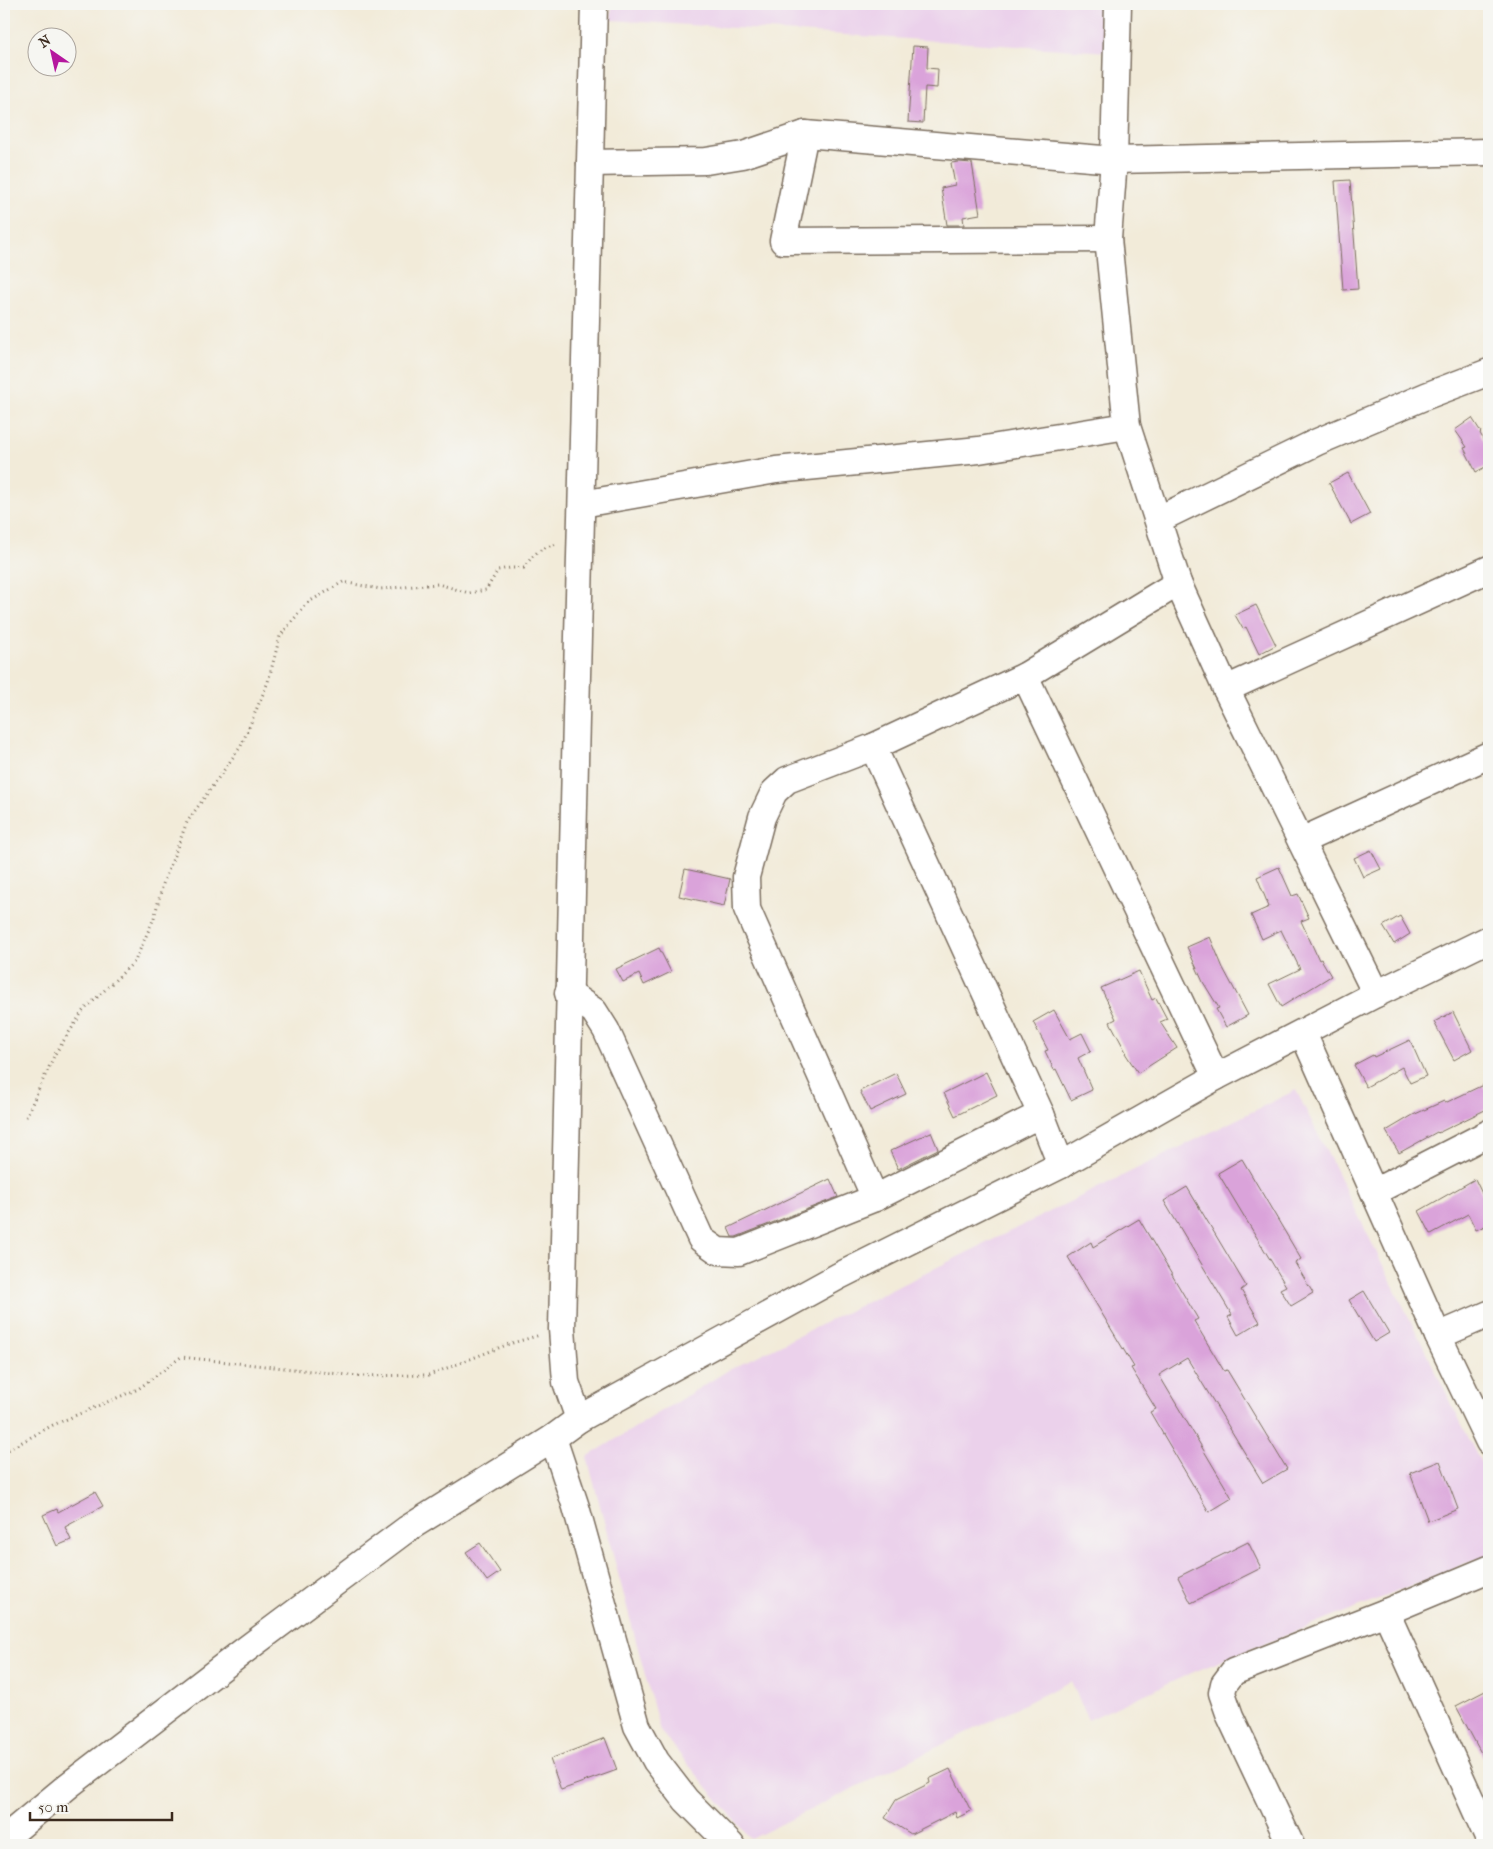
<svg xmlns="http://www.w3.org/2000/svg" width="1493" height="1849" viewBox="0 0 1493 1849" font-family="'IM FELL French Canon',serif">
<rect width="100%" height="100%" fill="#f6f6f2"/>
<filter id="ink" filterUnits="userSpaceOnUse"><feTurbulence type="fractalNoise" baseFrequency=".02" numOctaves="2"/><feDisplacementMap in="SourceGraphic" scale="10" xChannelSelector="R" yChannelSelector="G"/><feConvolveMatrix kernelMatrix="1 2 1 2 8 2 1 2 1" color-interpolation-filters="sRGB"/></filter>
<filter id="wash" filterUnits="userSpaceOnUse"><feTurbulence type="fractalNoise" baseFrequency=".0096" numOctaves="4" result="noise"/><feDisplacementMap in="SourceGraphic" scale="20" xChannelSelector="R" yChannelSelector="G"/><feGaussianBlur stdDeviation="1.12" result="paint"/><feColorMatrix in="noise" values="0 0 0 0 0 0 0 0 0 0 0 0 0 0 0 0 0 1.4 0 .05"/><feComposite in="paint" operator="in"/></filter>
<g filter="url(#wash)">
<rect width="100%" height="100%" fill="#f2ebd9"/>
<g fill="#ebd1eb">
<polygon points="612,4 1110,4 1108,52 611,20"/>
<polygon points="1296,1090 1489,1479 1489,1555 1196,1671 1088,1720 1071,1681 751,1839 660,1731 587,1457 727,1371"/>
</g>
<g id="blocks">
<g fill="#daa3da">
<polygon points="913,46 928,47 927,68 938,69 937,88 925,87 923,123 908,122"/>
<polygon points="959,162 972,163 980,214 963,217 964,225 947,225 941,188 955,185 951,163"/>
<polygon points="1350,180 1358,289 1343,290 1335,181"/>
<polygon points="1472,418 1481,432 1480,433 1489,451 1489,465 1476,472 1464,448 1467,447 1455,430"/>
<polygon points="1348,473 1370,514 1351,524 1329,483"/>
<polygon points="1256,605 1276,645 1259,654 1246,627 1243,629 1235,615"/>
<polygon points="1371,850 1381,869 1363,877 1354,858"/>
<polygon points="1279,867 1292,896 1298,894 1309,918 1301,921 1319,960 1321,959 1331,976 1281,1007 1269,984 1300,969 1281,930 1262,939 1251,915 1269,907 1257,877"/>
<polygon points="685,869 730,879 724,906 679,896"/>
<polygon points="1400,916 1410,934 1394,944 1383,926"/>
<polygon points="1210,937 1223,968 1248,1015 1226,1027 1216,1009 1219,1008 1203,982 1187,947"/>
<polygon points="659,948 671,972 644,985 639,974 623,982 616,969"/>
<polygon points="1139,971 1152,1000 1156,998 1167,1019 1160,1022 1177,1048 1138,1073 1125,1053 1126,1052 1110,1022 1116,1019 1101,988"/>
<polygon points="1054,1010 1070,1039 1082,1033 1091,1051 1078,1058 1092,1090 1071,1100 1056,1069 1054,1070 1045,1051 1048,1050 1033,1022"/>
<polygon points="1453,1012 1472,1050 1454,1060 1434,1022"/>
<polygon points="1410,1040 1426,1076 1410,1083 1402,1067 1366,1087 1354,1065 1373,1055 1374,1057"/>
<polygon points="986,1072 997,1095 955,1116 944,1093"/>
<polygon points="896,1073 906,1094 870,1111 860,1091"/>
<polygon points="1483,1085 1489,1098 1489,1108 1438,1133 1437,1132 1399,1153 1386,1131 1413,1115 1444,1101 1445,1103"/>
<polygon points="931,1132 938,1149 898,1169 890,1151"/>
<polygon points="1242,1159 1301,1259 1295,1263 1313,1293 1291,1306 1280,1289 1286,1286 1218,1173"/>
<polygon points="830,1179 838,1197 736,1237 732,1237 728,1228"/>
<polygon points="1475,1179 1489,1208 1489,1224 1476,1230 1468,1214 1431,1234 1419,1211"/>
<polygon points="1187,1187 1246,1286 1241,1290 1260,1322 1238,1335 1228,1317 1232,1315 1164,1201"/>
<polygon points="1139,1219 1198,1319 1194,1321 1224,1371 1227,1370 1287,1469 1263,1483 1187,1358 1159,1375 1232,1498 1209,1512 1150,1412 1156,1409 1131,1368 1134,1367 1068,1257 1091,1242 1093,1247"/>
<polygon points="1364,1291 1389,1333 1374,1342 1349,1300"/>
<polygon points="1440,1461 1458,1509 1428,1521 1410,1473"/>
<polygon points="95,1492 103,1506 65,1527 71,1540 57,1546 43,1515 57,1509 58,1512"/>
<polygon points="1248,1542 1261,1568 1191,1603 1178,1577"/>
<polygon points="480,1543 500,1572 487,1581 466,1552"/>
<polygon points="1489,1689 1489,1768 1456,1706"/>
<polygon points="605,1738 617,1770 561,1790 550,1759"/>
<polygon points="950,1769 971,1811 957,1818 955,1812 911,1834 885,1818 896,1800 930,1783 929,1779"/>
</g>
</g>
</g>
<g filter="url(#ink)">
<use href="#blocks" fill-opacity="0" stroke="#7b6e5f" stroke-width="1"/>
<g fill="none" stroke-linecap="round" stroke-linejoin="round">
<defs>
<g id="minor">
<polyline points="1118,4 1114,160 1108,239 1127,426 1178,583 1226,689 1376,994"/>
<polyline points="805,134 783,241 1108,239"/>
<polyline points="590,163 706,161 743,155 805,134 1114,160 1489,152"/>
<polyline points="582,504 776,470 979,450 1127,426"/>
<polyline points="1159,519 1317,442 1426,396 1489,372"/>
<polyline points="1025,676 1216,1077"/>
<polyline points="1226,689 1489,569"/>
<polyline points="873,747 1041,1114 1061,1165"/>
<polyline points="1301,841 1489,755"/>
<polyline points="568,993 594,1011 606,1030 701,1239 718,1251 739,1252 875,1198 1041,1114"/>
<polyline points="1303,1033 1438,1336 1489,1442"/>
<polyline points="1374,1192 1489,1133"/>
<polyline points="875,1198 747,909 746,877 762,817 774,792 787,780 873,747 1025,676 1178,583"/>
<polyline points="1438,1336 1489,1314"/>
<path d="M579 1419 566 1382 562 1329C570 887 584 446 594 4"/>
<polyline points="553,1438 576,1507 637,1726 656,1761 686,1800 731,1845"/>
<polyline points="1386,1612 1489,1840"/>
<polyline points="4,1839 69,1785 241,1653 407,1529 553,1438 579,1419 839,1276 1061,1165 1216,1077 1376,994 1489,939"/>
<polyline points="1291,1845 1230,1716 1222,1693 1224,1684 1233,1672 1386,1612 1489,1569"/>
</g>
</defs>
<use href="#minor" stroke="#7b6e5f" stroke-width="29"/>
<g stroke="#7b6e5f" stroke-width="3" stroke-dasharray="1 4" stroke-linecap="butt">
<path d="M26 1117 55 1054 83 1011 135 961 154 918 163 884 187 822 241 746 268 682 280 636 307 603 343 582 380 589 438 584 469 593 486 590 498 570 510 568H524C533 554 541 547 558 544"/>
<polyline points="4,1452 53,1425 138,1389 181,1357 358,1376 429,1375 509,1344 540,1335"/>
</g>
<use href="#minor" stroke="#fff" stroke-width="26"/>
</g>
</g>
<rect width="1493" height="1849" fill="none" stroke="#f6f6f2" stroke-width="20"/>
<g transform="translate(52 52) rotate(326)"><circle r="24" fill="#f6f6f2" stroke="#aba49d"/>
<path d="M0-4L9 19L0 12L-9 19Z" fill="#b5179e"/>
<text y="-8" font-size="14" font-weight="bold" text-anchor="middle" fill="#3b2a1e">N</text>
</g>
<path d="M30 1812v8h142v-8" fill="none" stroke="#3b2a1e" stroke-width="2.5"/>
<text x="38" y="1812" font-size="15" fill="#3b2a1e" stroke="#f6f6f2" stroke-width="4" paint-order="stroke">50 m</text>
</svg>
